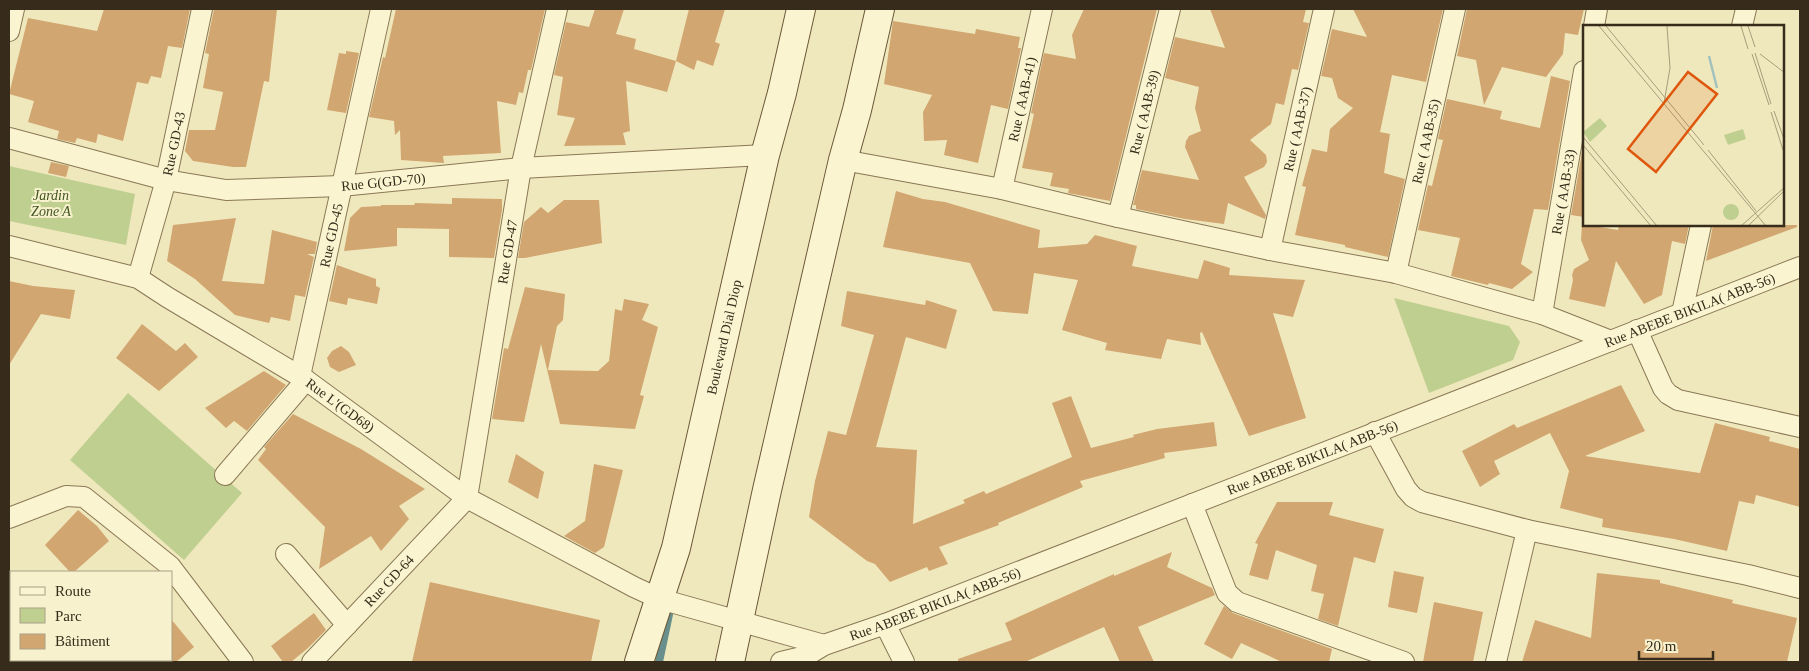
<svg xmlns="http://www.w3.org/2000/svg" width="1809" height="671" viewBox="0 0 1809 671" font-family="'Times New Roman',serif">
<rect width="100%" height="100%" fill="#f0e8bd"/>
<g fill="#bfcf90">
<polygon points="9,166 135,194 126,245 9,221"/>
<polygon points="1394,298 1509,326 1520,342 1513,360 1429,393"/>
<polygon points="128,393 242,493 184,560 70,460"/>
</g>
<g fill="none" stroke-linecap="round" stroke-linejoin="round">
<polyline stroke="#688f8b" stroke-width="8" points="659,662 671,605"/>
</g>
<g fill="#d1a670">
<polygon points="104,9 190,9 182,48 168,46 161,78 151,76 148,84 137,82 123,141 98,134 96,143 77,138 75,143 57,139 59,131 28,122 34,101 9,94 28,18 97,31"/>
<polygon points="214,9 277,9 269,82 264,81 246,167 233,167 193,161 185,151 189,130 215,130 223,92 203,88 209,54 205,53"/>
<polygon points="396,9 545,9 531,70 528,70 523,93 519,92 516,105 497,101 501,153 443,156 444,163 401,160 400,130 395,135 394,121 369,117 383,57 385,58"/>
<polygon points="595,9 624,9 616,34 636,39 634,49 676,61 667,92 626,81 630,131 623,133 626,145 564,146 575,118 557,115 563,77 554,75 566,22 589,27"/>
<polygon points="689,9 725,9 715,42 720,44 713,66 697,60 694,70 676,61"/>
<polygon points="1084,9 1157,9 1110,201 1068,193 1069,189 1050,186 1053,173 1022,168 1034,114 1031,113 1044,53 1076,59 1072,35"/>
<polygon points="1210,9 1306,9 1303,22 1309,23 1298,70 1292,69 1284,105 1276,103 1271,124 1250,140 1266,155 1267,162 1264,167 1244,177 1266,215 1265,219 1228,203 1224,224 1185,219 1136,209 1136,205 1133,205 1142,170 1199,180 1185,147 1186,141 1189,136 1201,131 1195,108 1199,87 1165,78 1175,37 1225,48"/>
<polygon points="1353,9 1443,9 1426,82 1392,75 1380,132 1390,134 1384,173 1405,179 1388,257 1345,247 1345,245 1295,235 1306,187 1302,186 1312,149 1327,152 1330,129 1353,108 1338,98 1332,78 1321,76 1332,29 1367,37"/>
<polygon points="1467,9 1584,9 1578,35 1565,33 1563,54 1546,77 1502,67 1484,105 1476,60 1457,56"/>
<polygon points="893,21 975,34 976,29 1020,37 1018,48 1021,48 1008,109 991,105 978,163 944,155 947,140 924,141 923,112 932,95 884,84"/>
<polygon points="346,51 359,53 346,113 327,110 339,53 346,54"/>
<polygon points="1551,76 1570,81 1548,210 1534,209 1521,264 1533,272 1512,289 1489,283 1488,285 1451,276 1460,238 1418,230 1428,185 1432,186 1443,140 1438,139 1447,99 1502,111 1500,119 1540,128"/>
<polygon points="1584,141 1584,217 1571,215"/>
<polygon points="51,162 69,166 66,177 48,173"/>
<polygon points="896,191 923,199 945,202 1040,230 1038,248 1087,244 1095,235 1137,246 1132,266 1198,279 1204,260 1230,268 1229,275 1305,280 1293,317 1273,313 1306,418 1249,436 1202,332 1200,333 1201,345 1167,339 1161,359 1105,350 1107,343 1062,330 1078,280 1034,273 1028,314 993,311 970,263 883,247"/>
<polygon points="452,198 502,199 502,210 494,258 449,257 449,229 397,228 397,246 344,251 350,218 361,207 381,206 381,205 414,205 415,203 452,204"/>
<polygon points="564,200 599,200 602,243 525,258 518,258 524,222 541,207 548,213"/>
<polygon points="236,218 222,281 264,284 272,230 317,242 315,254 307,254 314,257 305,297 295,295 290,321 271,317 269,323 235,315 195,279 167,261 173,225"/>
<polygon points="1582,224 1618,230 1619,225 1689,225 1685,244 1672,241 1662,295 1644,304 1616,261 1605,307 1569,299 1573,280 1572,275 1574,269 1589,260 1581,240"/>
<polygon points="1713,225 1797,225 1797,227 1706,261"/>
<polygon points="337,265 376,279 376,286 380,288 377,304 348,298 347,305 329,301"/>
<polygon points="9,281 33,286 75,290 70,319 41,314 9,365"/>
<polygon points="525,287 565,294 563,320 557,326 548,370 598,371 609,361 615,309 622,311 624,299 649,304 642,320 658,327 640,395 644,396 635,429 560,424 541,344 524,422 492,419 504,348 508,349"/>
<polygon points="847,291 925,305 926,300 957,310 946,349 906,337 876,447 917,450 913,524 965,503 963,500 984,491 986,494 1072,457 1052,403 1071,396 1091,448 1134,437 1133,435 1157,429 1214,422 1217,446 1164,453 1165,458 1080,481 1083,487 998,523 999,525 939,547 948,564 929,571 927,567 890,582 875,564 867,561 809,517 815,481 828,431 846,435 874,335 841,326"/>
<polygon points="142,324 176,351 185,343 198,357 159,391 116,358"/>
<polygon points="341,346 349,352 356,365 339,372 330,367 327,358 332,351"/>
<polygon points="264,371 286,385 247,431 234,421 226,428 205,408"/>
<polygon points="1621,385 1645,431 1585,456 1700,473 1715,423 1770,437 1769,441 1800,449 1800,507 1756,495 1754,504 1739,501 1727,551 1674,539 1602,527 1603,519 1560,508 1569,471 1550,433 1494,461 1500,474 1480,487 1462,451 1514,424 1517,428"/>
<polygon points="293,414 361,449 425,489 399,506 409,519 381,551 371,536 319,569 325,527 258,460 266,449 264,447"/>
<polygon points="516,454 544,472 538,499 508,482"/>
<polygon points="594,464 623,470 604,547 595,553 564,536 585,521"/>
<polygon points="1277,502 1333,502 1329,515 1384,529 1375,563 1354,557 1338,626 1318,619 1324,594 1311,591 1317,565 1276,550 1268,580 1249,575 1258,544 1255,543"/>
<polygon points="78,510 97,526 109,541 74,572 70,572 45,545"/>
<polygon points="1172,552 1167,567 1212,588 1215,595 1138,627 1154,662 1120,662 1104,627 1025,662 958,662 958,659 1012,640 1005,623 1114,574 1114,576"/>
<polygon points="1394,571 1424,577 1417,613 1388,607"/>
<polygon points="1597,573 1660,580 1660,583 1733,600 1732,603 1797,618 1787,662 1522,662 1535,620 1591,638"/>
<polygon points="430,582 600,620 591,662 412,662"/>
<polygon points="1434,602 1483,612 1473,662 1423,662"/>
<polygon points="1224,606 1233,613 1332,649 1329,662 1282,662 1241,643 1232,659 1204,644"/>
<polygon points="314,613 326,630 308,648 291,662 283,662 271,646"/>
<polygon points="171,619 194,647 176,662 171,662"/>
</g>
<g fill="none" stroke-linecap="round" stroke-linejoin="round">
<defs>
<g id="street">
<polyline points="1594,26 1597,9"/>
<polyline points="1742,26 1746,9"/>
<polyline points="9,31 14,9"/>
<path id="s1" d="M9 138 166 180 226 190 341 186 521 168 765 155"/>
<polyline points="843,160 1002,189 1118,217 1270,250 1396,273 1542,314 1611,341"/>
<path id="s2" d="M1002 189 1042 9"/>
<path id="s3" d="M1118 217 1170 9"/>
<path id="s4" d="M9 246 138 278 167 297 306 380 467 498 634 587 660 599 824 645"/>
<path id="s5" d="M1270 250 1324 9"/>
<path id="s6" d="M1396 273 1455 9"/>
<path id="s7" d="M138 278 166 180 202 9"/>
<polyline points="1682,313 1701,225"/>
<path id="s8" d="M1542 314 1584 71"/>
<polyline points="1637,330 1663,388 1668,394 1678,400 1800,427"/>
<path id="s9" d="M300 376 381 9"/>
<polyline points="1375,432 1406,489 1413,497 1422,502 1527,530 1748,575 1800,588"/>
<polyline points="225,475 306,380"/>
<polyline points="1192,504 1227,593 1237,602 1404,662"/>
<polyline points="9,518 66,496 84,497 170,566 243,662"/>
<polyline points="286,554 347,625"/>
<polyline points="885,624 904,662"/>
<path id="s10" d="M312 662 467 498 521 168 557 9"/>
<path id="s11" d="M781 662 806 656 824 645 885 624 1800 267"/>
<polyline points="1496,662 1527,530"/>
</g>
<g id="secondary">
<path id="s12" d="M639 662 676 548 765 155 782 93 801 9"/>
<polyline points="730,662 767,490 843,160 857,110 880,9"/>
</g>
</defs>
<use href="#street" stroke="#897855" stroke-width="22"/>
<use href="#secondary" stroke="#6b5838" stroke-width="30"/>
<use href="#street" stroke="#fbf4d0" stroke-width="20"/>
<use href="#secondary" stroke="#fbf4d0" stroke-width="28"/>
</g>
<g text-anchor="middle" stroke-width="4" stroke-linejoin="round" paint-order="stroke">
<g font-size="14" fill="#372c1b" stroke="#f7f1cd">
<text dy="5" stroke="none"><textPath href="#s2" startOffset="92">Rue ( AAB-41)</textPath></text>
<text dy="5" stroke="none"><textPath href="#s3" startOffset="108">Rue ( AAB-39)</textPath></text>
<text dy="5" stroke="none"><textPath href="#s5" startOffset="124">Rue ( AAB-37)</textPath></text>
<text dy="5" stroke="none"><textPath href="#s6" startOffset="135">Rue ( AAB-35)</textPath></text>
<text dy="5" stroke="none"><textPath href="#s7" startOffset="139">Rue GD-43</textPath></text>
<text dy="5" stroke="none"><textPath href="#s1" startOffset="381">Rue G(GD-70)</textPath></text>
<text dy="5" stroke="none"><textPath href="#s8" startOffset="124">Rue ( AAB-33)</textPath></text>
<text dy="5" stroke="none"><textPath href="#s9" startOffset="144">Rue GD-45</textPath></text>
<text dy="5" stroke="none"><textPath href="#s10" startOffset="475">Rue GD-47</textPath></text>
<text dy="5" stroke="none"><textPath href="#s11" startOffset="975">Rue ABEBE BIKILA( ABB-56)</textPath></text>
<text dy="5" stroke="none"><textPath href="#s12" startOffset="336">Boulevard Dial Diop</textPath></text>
<text dy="5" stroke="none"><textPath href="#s4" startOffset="372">Rue L'(GD68)</textPath></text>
<text dy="5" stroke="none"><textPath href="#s11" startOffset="570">Rue ABEBE BIKILA( ABB-56)</textPath></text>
<text dy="5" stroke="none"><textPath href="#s10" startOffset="112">Rue GD-64</textPath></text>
<text dy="5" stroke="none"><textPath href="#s11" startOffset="165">Rue ABEBE BIKILA( ABB-56)</textPath></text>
</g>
<g font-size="14" font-style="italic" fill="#415520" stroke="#f7f1cd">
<text x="51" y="200">Jardin<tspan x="51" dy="16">Zone A</tspan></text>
</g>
</g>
<g transform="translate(1583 25)">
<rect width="201" height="201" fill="#f0e8bd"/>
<path d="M17 93 24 101 7 117 0 107ZM160 104 163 114 145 120 141 110ZM140 187a8 8 0 1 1 16 0a8 8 0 1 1-16 0Z" fill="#bfcf90"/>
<path fill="none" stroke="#a1c1bc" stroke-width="2.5" d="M126 31 134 63"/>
<path fill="none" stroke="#a69d7c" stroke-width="1" d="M16 1 183 201M23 1 121 120M158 1 165 24M165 1 172 22M172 28 188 79M169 29 186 80M177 29 202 48M81 78 87 43 84 1M191 86 202 117M188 87 200 125M0 112 74 201M0 120 68 201M125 125 173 186M158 201 202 162M165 201 202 165"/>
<path fill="#df570d" fill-opacity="0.15" stroke="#df570d" stroke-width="2.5" d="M105 47 134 69 73 147 45 124Z"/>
<rect width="201" height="201" fill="none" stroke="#372c1b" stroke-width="2.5"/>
</g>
<rect width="1809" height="671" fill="none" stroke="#372c1b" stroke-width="20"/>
<rect x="10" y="571" width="162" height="90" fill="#f7f1cd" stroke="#aaa286"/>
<rect x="20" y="587" width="25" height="8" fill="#fbf4d0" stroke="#aaa286"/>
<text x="55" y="596" font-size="15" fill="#372c1b">Route</text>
<rect x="20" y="608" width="25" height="15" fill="#bfcf90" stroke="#aaa286"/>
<text x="55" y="621" font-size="15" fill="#372c1b">Parc</text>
<rect x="20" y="634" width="25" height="15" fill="#d1a670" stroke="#aaa286"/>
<text x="55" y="646" font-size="15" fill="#372c1b">Bâtiment</text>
<path d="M1639 651v8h74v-8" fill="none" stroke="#372c1b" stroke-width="2.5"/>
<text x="1646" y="651" font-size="15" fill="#372c1b" stroke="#f7f1cd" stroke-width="4" paint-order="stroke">20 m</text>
</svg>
